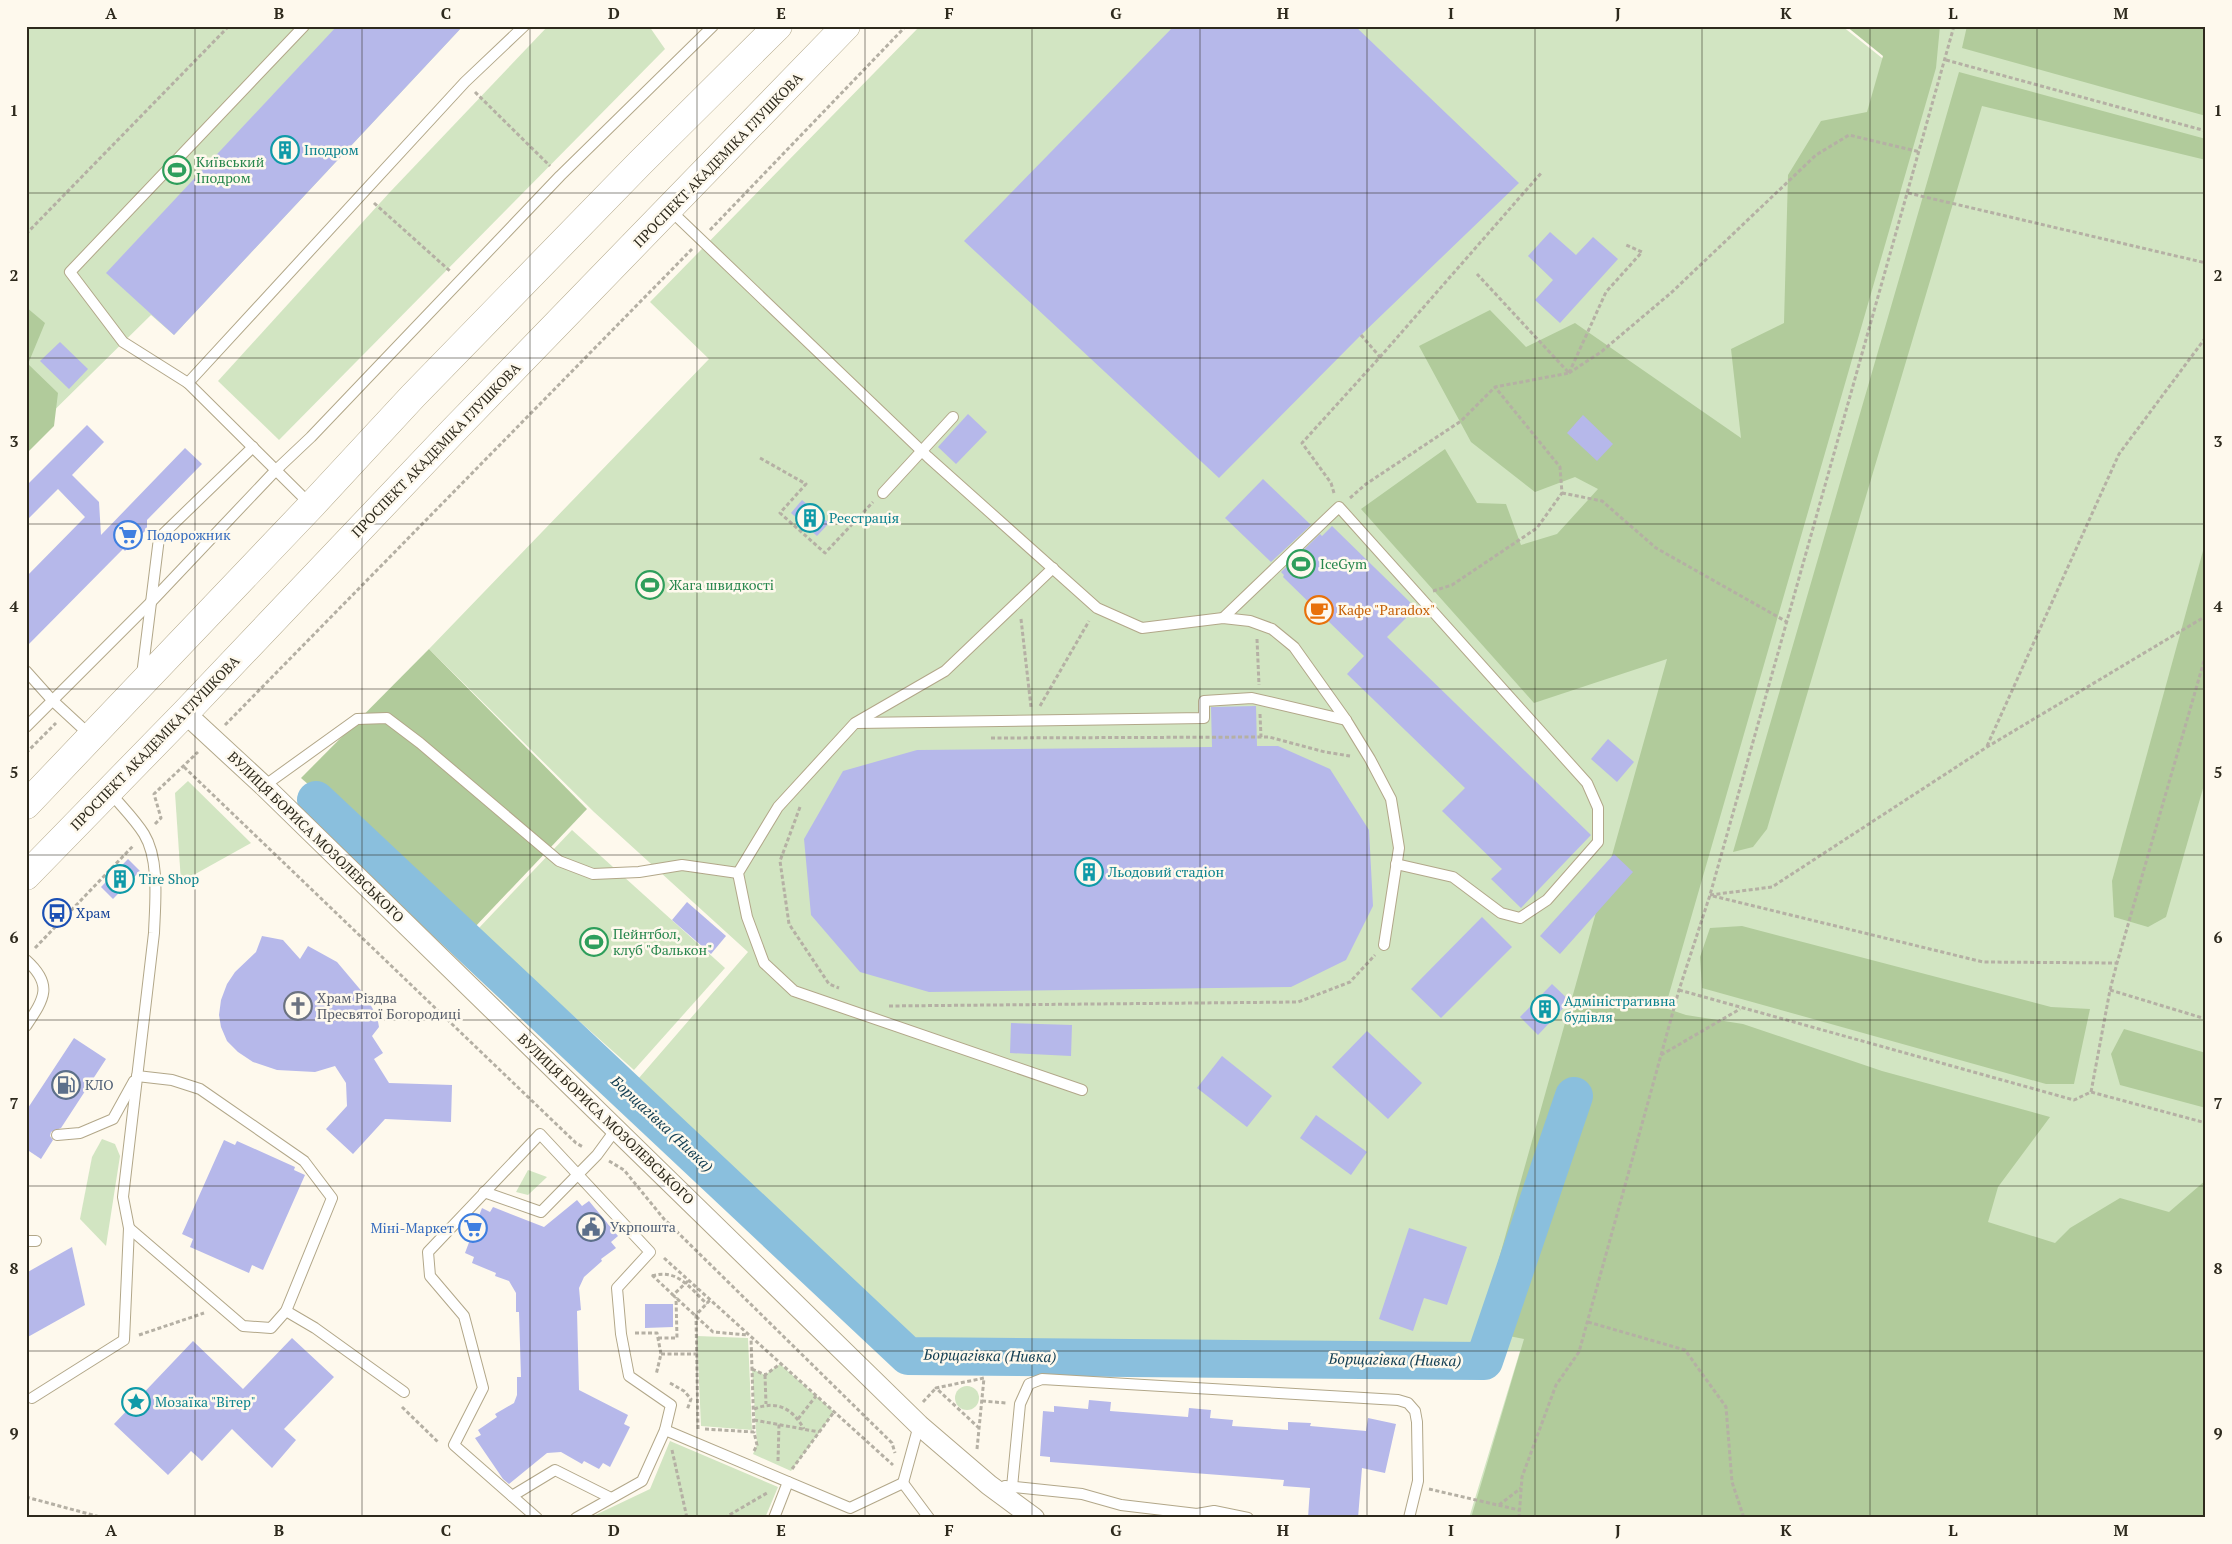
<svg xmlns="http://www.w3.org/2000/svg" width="2232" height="1544" viewBox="0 0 2232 1544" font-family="'PT Serif',serif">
<rect width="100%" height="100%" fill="#fef9ed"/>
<g fill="#d2e5c2">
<polygon points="26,26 463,26 174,335 151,315 26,438"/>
<polygon points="548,26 649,26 665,49 279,440 218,381 390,192"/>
<polygon points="920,26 1842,26 1912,82 1927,26 2206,26 2206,1518 1469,1518 1520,1351 910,1350 632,1086 748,952 594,812 429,649 709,359 650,302"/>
<polygon points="188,781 251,843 181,882 175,793"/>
<polygon points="572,830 725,968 634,1070 477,930"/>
<polygon points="102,1139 115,1144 120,1156 106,1246 80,1219 92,1157"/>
<polygon points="528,1170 547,1177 528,1195 516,1192"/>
<polygon points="697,1336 748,1338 752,1430 701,1426"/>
<polygon points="780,1364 834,1412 791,1471 753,1454 757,1445 752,1369 765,1375"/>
<circle cx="967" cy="1398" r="12"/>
<polygon points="670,1441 778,1487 765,1518 589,1518 650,1489"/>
</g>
<g fill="#b1cb9b">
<polygon points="1846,26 1940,26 1936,68 1665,1008 1686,1015 1743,1024 1882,1071 2050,1117 1998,1187 1988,1222 2055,1243 2070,1228 2120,1198 2169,1212 2206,1180 2206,1518 1471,1518 1524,1339 1479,1330 1667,659 1534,703 1361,509 1445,449 1477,503 1506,504 1521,545 1557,534 1598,489 1575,477 1535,492 1471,442 1419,346 1490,310 1526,347 1575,323 1741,438 1731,349 1784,323 1788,175 1821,121 1867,112 1883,56"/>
<polygon points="1967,26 2206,26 2206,116 1962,48"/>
<polygon points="1959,72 2206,139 2206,160 1982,106 1767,829 1753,847 1733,852"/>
<polygon points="26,307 45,323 28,364 58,393 54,426 26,454"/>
<polygon points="2206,540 2206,778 2166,917 2148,927 2114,917 2112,881"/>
<polygon points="429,649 587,809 473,929 301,778"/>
<polygon points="1742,926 2051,1007 2090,1009 2074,1084 2046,1084 1702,988 1700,957 1710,928"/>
<polygon points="2124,1029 2206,1053 2206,1108 2120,1085 2111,1054"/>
</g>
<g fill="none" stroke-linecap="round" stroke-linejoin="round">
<polyline stroke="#8abfdd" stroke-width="38" points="316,800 908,1356 1484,1361 1574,1096"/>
</g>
<g fill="#b6b8ea">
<polygon points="337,26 463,26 174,335 106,273"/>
<polygon points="1174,26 1355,26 1519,183 1361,335 1219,478 964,241"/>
<polygon points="1550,232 1576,255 1593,237 1618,259 1560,323 1535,300 1553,280 1528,256"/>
<polygon points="60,342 88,369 69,389 40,361"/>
<polygon points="968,414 987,432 956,464 938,447"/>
<polygon points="1583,415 1613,444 1597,461 1567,433"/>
<polygon points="87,425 104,442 72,475 99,502 101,535 185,448 202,464 147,520 147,529 125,551 123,549 26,647 26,577 85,517 58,489 26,521 26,486"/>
<polygon points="1263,479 1311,525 1271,562 1225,518"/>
<polygon points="802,500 829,523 817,536 791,513"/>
<polygon points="1332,526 1416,608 1387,637 1591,835 1521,908 1491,879 1502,869 1442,811 1465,788 1347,674 1364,656 1283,577 1284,575 1281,572 1320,534 1322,536"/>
<polygon points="1256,706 1257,746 1278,746 1330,769 1369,830 1373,906 1346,960 1291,987 929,992 860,972 811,915 804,839 843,771 917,750 1212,747 1211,707"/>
<polygon points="1608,739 1634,762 1617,782 1591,759"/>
<polygon points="1614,854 1633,872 1560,954 1540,936"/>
<polygon points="128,859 140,871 113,899 101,887"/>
<polygon points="687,902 726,936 711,954 672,920"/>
<polygon points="1482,917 1512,947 1441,1018 1411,989"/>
<polygon points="262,936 283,940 300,959 308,946 337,962 364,994 377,1016 379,1027 372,1036 383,1053 374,1059 389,1083 452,1085 451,1122 385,1119 353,1154 326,1129 347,1106 346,1083 335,1066 315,1072 277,1070 253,1062 238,1052 227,1041 221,1027 219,1015 221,1000 227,984 235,972 256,952"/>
<polygon points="1552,984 1570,1001 1538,1035 1520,1017"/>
<polygon points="1011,1023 1072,1025 1071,1056 1010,1053"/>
<polygon points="1367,1031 1422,1083 1388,1119 1332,1067"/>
<polygon points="74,1038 106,1059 61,1128 51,1132 50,1136 53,1140 41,1159 26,1149 26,1111"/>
<polygon points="1222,1056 1272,1096 1247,1127 1197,1088"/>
<polygon points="1316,1115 1367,1152 1351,1175 1300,1138"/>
<polygon points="224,1140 235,1145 237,1141 295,1167 294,1170 305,1175 263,1270 252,1265 249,1273 190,1247 193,1239 182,1234"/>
<polygon points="577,1200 582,1206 589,1201 618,1236 611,1242 616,1248 601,1259 602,1261 584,1277 579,1288 581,1310 577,1311 579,1390 628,1415 624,1424 630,1427 610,1467 603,1463 599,1469 584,1461 582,1464 561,1452 547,1453 509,1484 503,1479 475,1438 481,1435 478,1430 497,1417 495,1414 514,1403 517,1395 517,1377 521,1377 519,1312 516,1312 516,1293 509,1281 495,1276 496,1273 472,1263 474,1257 465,1253 482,1208 490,1212 493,1207 544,1227"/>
<polygon points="1409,1228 1467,1247 1447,1305 1424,1298 1413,1331 1379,1319"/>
<polygon points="72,1247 85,1305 26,1338 26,1273"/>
<polygon points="645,1304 673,1304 673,1327 645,1328"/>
<polygon points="292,1338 334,1377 284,1429 296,1440 272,1468 232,1429 202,1461 191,1451 168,1475 114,1424 193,1341 243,1389"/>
<polygon points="1089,1400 1111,1402 1110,1411 1188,1417 1189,1408 1211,1410 1210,1418 1233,1420 1232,1426 1288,1430 1288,1422 1311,1423 1310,1426 1366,1431 1368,1418 1396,1424 1385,1473 1362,1468 1358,1518 1308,1518 1310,1488 1283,1486 1284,1480 1050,1462 1050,1457 1040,1456 1043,1411 1054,1412 1054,1406 1088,1409"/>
</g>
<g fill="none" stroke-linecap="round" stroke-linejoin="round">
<defs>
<g id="lane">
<polyline points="304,26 70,272 123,342 188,383 311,505"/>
<polyline points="670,210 928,457 1097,608 1142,628 1223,618 1250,621 1272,629 1294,647 1346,720 1370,759 1391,799 1399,848 1384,945"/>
<polyline points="188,383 465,82 524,26"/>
<polyline points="883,493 953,417"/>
<polyline points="1053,568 945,671 855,723 778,807 738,873 747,917 764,963 794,991 1082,1090"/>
<polyline points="1223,618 1339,507 1587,783 1598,808 1598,842 1547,900 1520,918 1501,913 1453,877 1396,864"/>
<polyline points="26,671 52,700 91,736"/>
<polyline points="142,675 159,538 253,447"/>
<polyline points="856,723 1204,718 1204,701 1252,698 1346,720"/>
<polyline points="26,727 150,603 276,470 311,437 560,176 713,26"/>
<polyline points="264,786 357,719 387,718 420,743 559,861 593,874 639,872 682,865 738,873"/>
<path d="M26 960C54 985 44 999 26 1026"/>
<polyline points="57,1135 80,1133 113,1119 134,1081"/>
<polyline points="484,1192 541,1212 597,1155 616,1129"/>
<polyline points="129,1228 243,1326 271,1328 286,1311 332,1198 304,1161 200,1089 172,1080 137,1076"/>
<polyline points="26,1241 36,1241"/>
<polyline points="286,1311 315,1328 404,1392"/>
<path d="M32 1398 124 1340 129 1228 123 1197 154 933C155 904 160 860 144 834 134 818 120 805 109 791"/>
<polyline points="665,1430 850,1508 903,1483 929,1518"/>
<polyline points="903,1483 919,1425"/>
<polyline points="1005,1486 1082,1494 1121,1505 1197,1514 1214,1511 1248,1518"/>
<polyline points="1012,1487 1020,1404 1029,1384 1042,1379 1398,1400 1408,1403 1415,1411 1417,1422 1418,1481 1409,1518"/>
<polyline points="512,1496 555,1470 611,1498"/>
<polyline points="537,1518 454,1445 483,1388 464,1316 430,1276 428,1252 540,1134 650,1252 617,1288 621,1334 629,1376 671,1405 665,1430 642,1481 576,1518"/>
<polyline points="774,1518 788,1482"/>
</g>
<polyline id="street" points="185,713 264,786 919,1425 989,1485 1034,1518"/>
<g id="highway">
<polyline points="26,805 312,505 413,396 640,163 778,26"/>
<polyline points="26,876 185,713 453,431 846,26"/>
</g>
</defs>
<use href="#lane" stroke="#b2a789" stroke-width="12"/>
<use href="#street" stroke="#b2a789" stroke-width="22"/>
<use href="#highway" stroke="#b2a789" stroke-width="29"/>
<g stroke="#b5b0a4" stroke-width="3" stroke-dasharray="4 2.5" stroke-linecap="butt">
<polyline points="1946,60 2206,131"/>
<polyline points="475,92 550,166"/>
<polyline points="1908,193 2206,263"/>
<polyline points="374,203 450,271"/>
<polyline points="710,230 906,26"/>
<polyline points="26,234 229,26"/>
<polyline points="1361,335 1380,357"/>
<polyline points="1569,373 1601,352 1672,292 1816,155 1849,135 1920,152"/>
<polyline points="1569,373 1606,292 1642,252 1626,245"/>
<polyline points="760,458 806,484 780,513 825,553 873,502"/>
<polyline points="1334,493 1331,483 1302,443 1380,357 1542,172"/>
<polyline points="1562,493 1602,501 1656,548 1787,622"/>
<polyline points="1350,498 1366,484 1461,421 1495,387 1569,373 1477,274"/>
<polyline points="1433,591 1452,585 1537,528 1562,493 1560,467 1495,387"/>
<polyline points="1021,619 1031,707"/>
<polyline points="1257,639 1259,685"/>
<polyline points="1040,706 1089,621"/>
<polyline points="1260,714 1261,737"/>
<polyline points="225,725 692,249"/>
<polyline points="991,738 1269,737 1325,752 1350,756"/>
<polyline points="1987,746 2119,454 2206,337"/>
<polyline points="26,753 56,723"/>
<polyline points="184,767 576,1143 583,1147"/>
<polyline points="800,807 780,861 789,924 829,984 839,988"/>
<polyline points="155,824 161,818 154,794 198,752"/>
<polyline points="1710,895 1772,887 1987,747 2206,616"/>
<polyline points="1713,896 1983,962 2117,963"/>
<polyline points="35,948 133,846"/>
<polyline points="1679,990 2074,1100 2091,1092 2206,1123"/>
<polyline points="2110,990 2206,1019"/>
<polyline points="889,1006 1298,1002 1350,982 1375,955"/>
<polyline points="1661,1055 1740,1009"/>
<polyline points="2091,1092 2110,990 2117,963 2206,654"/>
<polyline points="609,1161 624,1170 664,1219 892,1443 895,1453"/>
<polyline points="664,1258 893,1465"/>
<polyline points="652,1275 673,1295"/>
<path d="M652 1276C677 1268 690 1288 707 1304"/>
<polyline points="688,1281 673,1295 713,1332 748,1335"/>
<polyline points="1588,1322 1685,1350 1726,1407 1732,1482 1744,1518"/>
<polyline points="635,1333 657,1333 661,1354 656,1375"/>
<polyline points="139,1335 204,1313"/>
<polyline points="658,1338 677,1338 676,1297"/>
<polyline points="661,1354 696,1354"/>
<polyline points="752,1369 765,1375 780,1364"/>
<polyline points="765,1375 766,1404"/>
<polyline points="670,1383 684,1391 691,1399 687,1410"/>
<polyline points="982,1401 1006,1403"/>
<polyline points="923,1402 936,1388"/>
<polyline points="402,1407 439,1443"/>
<path d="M754 1409C777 1400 792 1408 804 1429"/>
<polyline points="798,1419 816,1396"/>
<polyline points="754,1420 819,1432"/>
<polyline points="698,1429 696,1315 710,1300"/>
<polyline points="705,1429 754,1432 751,1338"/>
<polyline points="977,1449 984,1378 936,1388 979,1428"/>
<polyline points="672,1450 687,1518"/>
<polyline points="754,1451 757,1445 754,1432"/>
<polyline points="778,1461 779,1424"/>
<polyline points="792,1469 834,1412"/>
<polyline points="1429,1489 1519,1510"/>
<polyline points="26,1497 104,1518"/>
<polyline points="1499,1505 1521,1488"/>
<polyline points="724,1518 767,1493"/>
<polyline points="1519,1518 1522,1477 1556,1385 1579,1352 1679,990 1710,895 1954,26"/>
</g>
<use href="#lane" stroke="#fff" stroke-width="10"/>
<use href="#street" stroke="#fff" stroke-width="20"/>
<use href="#highway" stroke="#fff" stroke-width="28"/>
</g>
<path fill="none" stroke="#2e2a1d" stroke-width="1" stroke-opacity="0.55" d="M195 26V1518M362 26V1518M530 26V1518M697 26V1518M865 26V1518M1032 26V1518M1200 26V1518M1367 26V1518M1535 26V1518M1702 26V1518M1870 26V1518M2037 26V1518M26 193H2206M26 358H2206M26 524H2206M26 689H2206M26 855H2206M26 1020H2206M26 1186H2206M26 1351H2206"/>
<defs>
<symbol id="building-ring" viewBox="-11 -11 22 22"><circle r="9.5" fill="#fef9ed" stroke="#0f9aa8" stroke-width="1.5"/><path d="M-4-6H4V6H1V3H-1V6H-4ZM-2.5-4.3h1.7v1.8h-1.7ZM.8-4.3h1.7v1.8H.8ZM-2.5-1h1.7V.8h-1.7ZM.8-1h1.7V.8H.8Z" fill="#0f9aa8"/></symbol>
<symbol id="stadium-ring" viewBox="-11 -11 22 22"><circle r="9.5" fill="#fef9ed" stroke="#2e9e5b" stroke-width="1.5"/><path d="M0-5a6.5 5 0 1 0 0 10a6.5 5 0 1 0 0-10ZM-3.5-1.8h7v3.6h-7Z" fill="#2e9e5b"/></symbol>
<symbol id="supermarket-ring" viewBox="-11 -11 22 22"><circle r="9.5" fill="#fef9ed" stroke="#3f7fe0" stroke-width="1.5"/><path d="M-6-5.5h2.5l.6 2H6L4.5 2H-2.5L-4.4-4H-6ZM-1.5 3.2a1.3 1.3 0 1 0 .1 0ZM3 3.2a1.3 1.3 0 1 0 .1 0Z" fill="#3f7fe0"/></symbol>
<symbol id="cafe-ring" viewBox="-11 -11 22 22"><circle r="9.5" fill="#fef9ed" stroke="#e8710a" stroke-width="1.5"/><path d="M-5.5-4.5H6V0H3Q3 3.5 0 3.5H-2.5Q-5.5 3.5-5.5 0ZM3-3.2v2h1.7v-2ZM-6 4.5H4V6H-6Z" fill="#e8710a"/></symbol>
<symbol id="bus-ring" viewBox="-11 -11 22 22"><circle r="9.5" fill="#fef9ed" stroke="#1a4fb4" stroke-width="1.5"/><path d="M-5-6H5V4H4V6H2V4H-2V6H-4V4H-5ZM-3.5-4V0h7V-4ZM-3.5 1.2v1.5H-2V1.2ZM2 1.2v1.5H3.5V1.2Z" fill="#1a4fb4"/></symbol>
<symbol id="church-ring" viewBox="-11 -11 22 22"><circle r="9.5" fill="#fef9ed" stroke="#6b7280" stroke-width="1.5"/><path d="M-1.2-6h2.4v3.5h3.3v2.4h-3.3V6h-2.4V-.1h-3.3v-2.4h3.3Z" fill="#6b7280"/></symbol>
<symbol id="fuel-ring" viewBox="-11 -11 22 22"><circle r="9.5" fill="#fef9ed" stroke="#5c6f8a" stroke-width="1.5"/><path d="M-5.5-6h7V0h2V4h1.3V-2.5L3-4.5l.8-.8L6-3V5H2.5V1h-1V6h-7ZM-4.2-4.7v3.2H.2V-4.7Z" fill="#5c6f8a"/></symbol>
<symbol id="civic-ring" viewBox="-11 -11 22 22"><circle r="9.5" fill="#fef9ed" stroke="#5c6f8a" stroke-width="1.5"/><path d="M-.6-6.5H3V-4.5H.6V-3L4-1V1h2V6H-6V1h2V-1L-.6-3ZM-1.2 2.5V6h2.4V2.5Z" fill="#5c6f8a"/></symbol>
<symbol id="sight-ring" viewBox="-11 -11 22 22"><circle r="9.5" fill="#fef9ed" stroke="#0f9aa8" stroke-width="1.5"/><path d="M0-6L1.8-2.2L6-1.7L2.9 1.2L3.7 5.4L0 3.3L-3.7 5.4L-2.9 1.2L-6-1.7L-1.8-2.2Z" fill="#0f9aa8"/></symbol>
</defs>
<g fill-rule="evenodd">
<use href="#building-ring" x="269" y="134" width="32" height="32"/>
<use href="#stadium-ring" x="161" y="154" width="32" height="32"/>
<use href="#building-ring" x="794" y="502" width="32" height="32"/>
<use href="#supermarket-ring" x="112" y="519" width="32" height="32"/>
<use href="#stadium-ring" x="1285" y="548" width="32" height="32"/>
<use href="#stadium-ring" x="634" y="569" width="32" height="32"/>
<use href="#cafe-ring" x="1303" y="594" width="32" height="32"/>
<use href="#building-ring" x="1073" y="856" width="32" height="32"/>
<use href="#building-ring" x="104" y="863" width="32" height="32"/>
<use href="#bus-ring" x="41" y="897" width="32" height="32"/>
<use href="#stadium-ring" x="578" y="926" width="32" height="32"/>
<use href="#church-ring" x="282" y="990" width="32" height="32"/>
<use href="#building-ring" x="1529" y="993" width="32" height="32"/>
<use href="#fuel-ring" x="50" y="1069" width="32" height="32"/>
<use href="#civic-ring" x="575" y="1211" width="32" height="32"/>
<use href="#supermarket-ring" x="457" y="1212" width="32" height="32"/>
<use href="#sight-ring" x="120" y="1386" width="32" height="32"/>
</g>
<g text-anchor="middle" stroke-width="5" stroke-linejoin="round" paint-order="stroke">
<g font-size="14" fill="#0d838f" stroke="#fef9ed" text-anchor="start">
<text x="304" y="155">Іподром</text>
<text x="829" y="523">Реєстрація</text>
<text x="1108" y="877">Льодовий стадіон</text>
<text x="139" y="884">Tire Shop</text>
<text x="1564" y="1006">Адміністративна<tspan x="1564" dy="16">будівля</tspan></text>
<text x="155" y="1407">Мозаїка "Вітер"</text>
</g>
<g font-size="14" fill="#2e2a1d" stroke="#fef9ed">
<text transform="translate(718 160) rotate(-46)" y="5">ПРОСПЕКТ АКАДЕМІКА ГЛУШКОВА</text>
<text transform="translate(436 450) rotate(-46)" y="5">ПРОСПЕКТ АКАДЕМІКА ГЛУШКОВА</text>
<text transform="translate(155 743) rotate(-46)" y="5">ПРОСПЕКТ АКАДЕМІКА ГЛУШКОВА</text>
<text transform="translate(316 837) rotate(44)" y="5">ВУЛИЦЯ БОРИСА МОЗОЛЕВСЬКОГО</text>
<text transform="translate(606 1119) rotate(44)" y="5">ВУЛИЦЯ БОРИСА МОЗОЛЕВСЬКОГО</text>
</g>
<g font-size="14" fill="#27864d" stroke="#fef9ed" text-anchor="start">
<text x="196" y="167">Київський<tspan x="196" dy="16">Іподром</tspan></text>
<text x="1320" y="569">IceGym</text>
<text x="669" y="590">Жага швидкості</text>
<text x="613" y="939">Пейнтбол,<tspan x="613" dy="16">клуб "Фалькон"</tspan></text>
</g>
<g font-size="14" fill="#366cbe" stroke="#fef9ed" text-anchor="start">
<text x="147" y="540">Подорожник</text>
<text x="454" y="1233" text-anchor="end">Міні-Маркет</text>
</g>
<g font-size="14" fill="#c56008" stroke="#fef9ed" text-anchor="start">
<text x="1338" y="615">Кафе "Paradox"</text>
</g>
<g font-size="14" fill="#164399" stroke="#fef9ed" text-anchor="start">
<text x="76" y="918">Храм</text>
</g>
<g font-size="14" fill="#5b616d" stroke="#fef9ed" text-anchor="start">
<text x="317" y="1003">Храм Різдва<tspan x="317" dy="16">Пресвятої Богородиці</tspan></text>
</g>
<g font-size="14" fill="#4e5e75" stroke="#fef9ed" text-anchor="start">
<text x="85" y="1090">КЛО</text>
<text x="610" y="1232">Укрпошта</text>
</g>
<g font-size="15" font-style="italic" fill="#103c51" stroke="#fef9ed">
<text transform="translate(662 1124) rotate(43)" y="5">Борщагівка (Нивка)</text>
<text transform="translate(990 1356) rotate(1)" y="5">Борщагівка (Нивка)</text>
<text transform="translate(1395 1360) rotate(1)" y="5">Борщагівка (Нивка)</text>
</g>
</g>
<rect width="2232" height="1544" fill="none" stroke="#fef9ed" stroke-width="55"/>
<rect x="28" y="28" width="2176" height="1488" fill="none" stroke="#2e2a1d" stroke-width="2"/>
<g font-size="16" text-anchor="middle" font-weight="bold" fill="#2e2a1d">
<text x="111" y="19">A</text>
<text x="279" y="19">B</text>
<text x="446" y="19">C</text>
<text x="614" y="19">D</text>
<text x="781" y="19">E</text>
<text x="949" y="19">F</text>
<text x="1116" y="19">G</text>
<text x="1283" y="19">H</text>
<text x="1451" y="19">I</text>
<text x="1618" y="19">J</text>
<text x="1786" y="19">K</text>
<text x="1953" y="19">L</text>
<text x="2121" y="19">M</text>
<text x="14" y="116">1</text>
<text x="2218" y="116">1</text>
<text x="14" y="281">2</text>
<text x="2218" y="281">2</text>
<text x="14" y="447">3</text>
<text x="2218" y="447">3</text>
<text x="14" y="612">4</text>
<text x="2218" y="612">4</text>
<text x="14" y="778">5</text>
<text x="2218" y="778">5</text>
<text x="14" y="943">6</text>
<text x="2218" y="943">6</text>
<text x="14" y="1109">7</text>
<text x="2218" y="1109">7</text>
<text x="14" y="1274">8</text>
<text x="2218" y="1274">8</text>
<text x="14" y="1439">9</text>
<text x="2218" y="1439">9</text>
<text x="111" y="1536">A</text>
<text x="279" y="1536">B</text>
<text x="446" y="1536">C</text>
<text x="614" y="1536">D</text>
<text x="781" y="1536">E</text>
<text x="949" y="1536">F</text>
<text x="1116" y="1536">G</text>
<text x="1283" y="1536">H</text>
<text x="1451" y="1536">I</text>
<text x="1618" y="1536">J</text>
<text x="1786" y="1536">K</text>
<text x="1953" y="1536">L</text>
<text x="2121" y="1536">M</text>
</g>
</svg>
